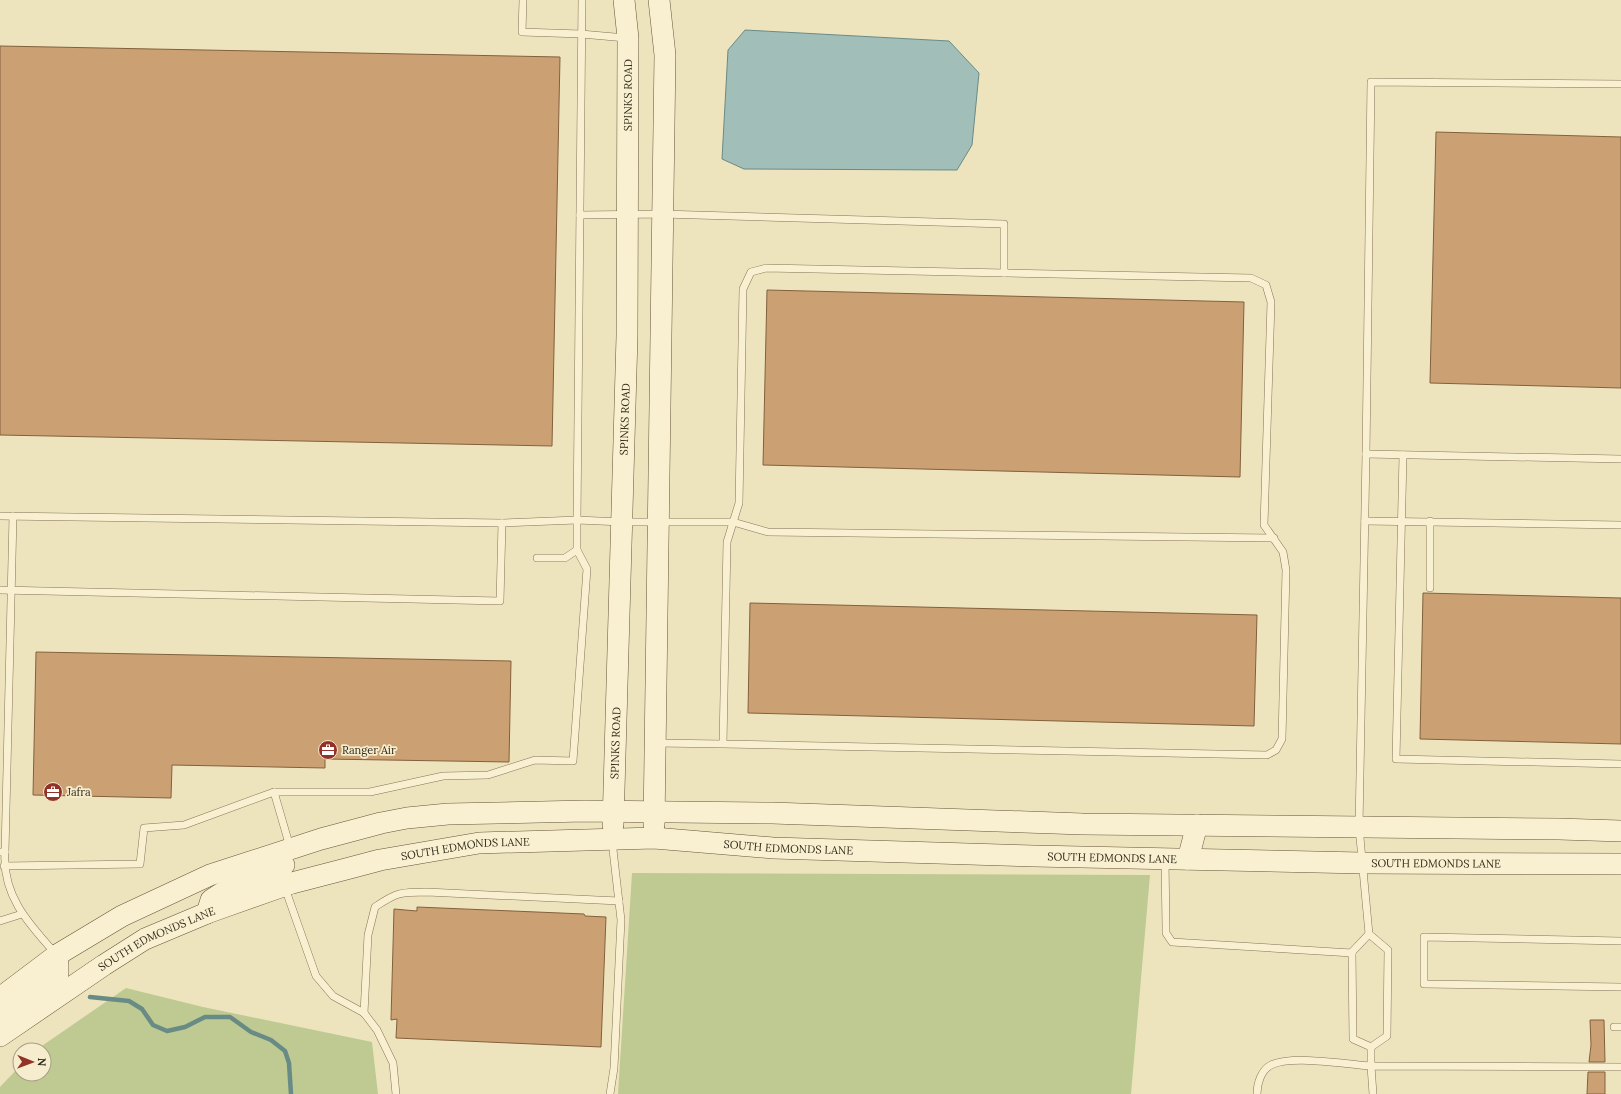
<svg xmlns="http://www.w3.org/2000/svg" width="1621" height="1094" viewBox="0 0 1621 1094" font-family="Lora,serif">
<rect width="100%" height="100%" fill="#ede4be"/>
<g fill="#beca92">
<polygon points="632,873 1150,875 1131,1094 618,1094"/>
<polygon points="126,988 203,1007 372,1042 378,1094 0,1094 0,1087 20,1066 20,1074 44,1074 44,1050 36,1050"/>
</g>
<polygon fill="#a1beb9" stroke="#698b86" points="745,30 949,41 979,73 972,145 957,170 744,169 722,159 728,50"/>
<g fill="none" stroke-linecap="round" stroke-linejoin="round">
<polyline stroke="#698b86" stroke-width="4.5" points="90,997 129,1001 142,1009 153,1025 167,1031 185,1027 205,1017 230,1017 251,1032 271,1040 285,1051 289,1063 291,1094"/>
</g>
<g fill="#cba173" stroke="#83603d">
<polygon points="0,46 560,57 552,446 0,435"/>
<polygon points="1436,132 1621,137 1621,388 1430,383"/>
<polygon points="767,290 1244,302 1240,477 763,465"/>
<polygon points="1423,593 1621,598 1621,744 1420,739"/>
<polygon points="750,603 1257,615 1254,726 748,713"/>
<polygon points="36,652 511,661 509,762 325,759 325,768 172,765 171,798 33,795"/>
<polygon points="417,907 584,914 585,916 606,917 601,1047 396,1038 397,1019 391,1020 394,909 417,911"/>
<polygon points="1590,1020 1604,1020 1605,1062 1589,1062 1591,1045"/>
<polygon points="1588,1072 1605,1072 1605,1094 1587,1094"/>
</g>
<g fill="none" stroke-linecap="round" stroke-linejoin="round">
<defs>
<g id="service">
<polyline points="523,0 522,32 581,34 626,38"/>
<polyline points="580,215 662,214 1004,224 1004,273"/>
<polyline points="1366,454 1621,459"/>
<polyline points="1403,455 1396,759 1621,764"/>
<polyline points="0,516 502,523"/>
<polyline points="1365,521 1621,525"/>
<polyline points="537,558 565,558 577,550"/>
<polyline points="1430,588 1430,521"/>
<polyline points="0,590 500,601 502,523 577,520 582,0"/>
<polyline points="657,743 723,744 1267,755 1276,750 1282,739 1286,570 1283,552 1264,525 1271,302 1266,285 1251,278 766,268 751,272 743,289 739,503 727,542 723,744"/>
<polyline points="274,792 290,847"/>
<path d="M0 852H5C2 895 28 923 55 953"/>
<polyline points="5,852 13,516"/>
<polyline points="1165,860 1166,927 1166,933 1172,942 1352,953"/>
<polyline points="4,866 140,864 144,828 184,825 274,792 370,792 443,776 488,775 535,760 573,761 587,569 577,550 577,520 622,522 733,522 768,532 1274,538"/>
<polyline points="285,888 316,976 333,996 364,1013 377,1030 393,1063 396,1094"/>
<polyline points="0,921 22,914"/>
<polyline points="1369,934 1359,827 1366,454 1371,82 1621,84"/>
<polygon points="1369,934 1388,950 1387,1036 1371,1047 1353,1039 1352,952"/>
<polyline points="1621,941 1424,937 1424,984 1621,987"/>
<path d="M364 1013 368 935 375 907C397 892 401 892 427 892L619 901"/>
<polyline points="1614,1027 1621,1027"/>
<polyline points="610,1094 614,1068 621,920 612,841"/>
<path d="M1257 1094C1257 1084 1261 1070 1271 1065 1292 1055 1346 1064 1371 1066V1047"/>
<polyline points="1373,1094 1371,1066 1621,1067"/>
</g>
<g id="secondary">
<path id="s1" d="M613 825 627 336 628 38 624 0"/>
<polyline points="654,825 665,55 659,0"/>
<polyline points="1188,859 1197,825"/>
<path d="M207 913 211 900C234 884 258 875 284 865"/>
<polyline points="0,998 57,955 122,916 210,875 321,839 381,823 407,818 448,814 585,811 772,813 1083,824 1559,829 1621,831"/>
<polyline points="6,1021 6,1015 58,974 58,964 57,955"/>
<path id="s2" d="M0 1036 104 965 145 939 207 913 292 883 346 869 380 860 479 843 654 838 773 848 1034 856 1362 863 1621 864"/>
</g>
</defs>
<use href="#service" stroke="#857457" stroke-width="8"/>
<use href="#secondary" stroke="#66553a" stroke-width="22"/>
<use href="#service" stroke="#f8f0d0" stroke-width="7"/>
<use href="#secondary" stroke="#f8f0d0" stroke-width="21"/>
</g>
<defs>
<symbol id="office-disc" viewBox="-11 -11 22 22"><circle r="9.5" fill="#933228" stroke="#f5edcd"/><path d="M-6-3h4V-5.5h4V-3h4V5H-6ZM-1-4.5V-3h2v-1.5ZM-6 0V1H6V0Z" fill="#fff"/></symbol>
</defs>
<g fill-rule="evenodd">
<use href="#office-disc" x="317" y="739" width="22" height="22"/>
<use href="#office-disc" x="42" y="781" width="22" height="22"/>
</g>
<g text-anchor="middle" stroke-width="3.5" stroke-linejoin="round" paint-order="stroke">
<g font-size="11" fill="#342a1b" stroke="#f5edcd">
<text dy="4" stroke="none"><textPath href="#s1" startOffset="730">SPINKS ROAD</textPath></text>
<text dy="4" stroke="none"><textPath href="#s1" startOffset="406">SPINKS ROAD</textPath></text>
<text dy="4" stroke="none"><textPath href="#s1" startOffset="82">SPINKS ROAD</textPath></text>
<text dy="4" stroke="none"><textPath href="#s2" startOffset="833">SOUTH EDMONDS LANE</textPath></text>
<text dy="4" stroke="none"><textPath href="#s2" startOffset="509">SOUTH EDMONDS LANE</textPath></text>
<text dy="4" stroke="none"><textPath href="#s2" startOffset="1157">SOUTH EDMONDS LANE</textPath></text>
<text dy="4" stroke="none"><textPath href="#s2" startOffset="1481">SOUTH EDMONDS LANE</textPath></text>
<text dy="4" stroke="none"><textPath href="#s2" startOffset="185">SOUTH EDMONDS LANE</textPath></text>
</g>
<g font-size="11" fill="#342a1b" stroke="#f5edcd" text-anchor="start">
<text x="342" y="754">Ranger Air</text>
<text x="67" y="796">Jafra</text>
</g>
</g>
<g transform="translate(32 1062) rotate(91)"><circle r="19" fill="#f5edcd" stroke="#a89f86"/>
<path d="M0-3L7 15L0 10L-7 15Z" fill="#933228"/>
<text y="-6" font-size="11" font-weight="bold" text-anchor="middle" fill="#342a1b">N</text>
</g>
</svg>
